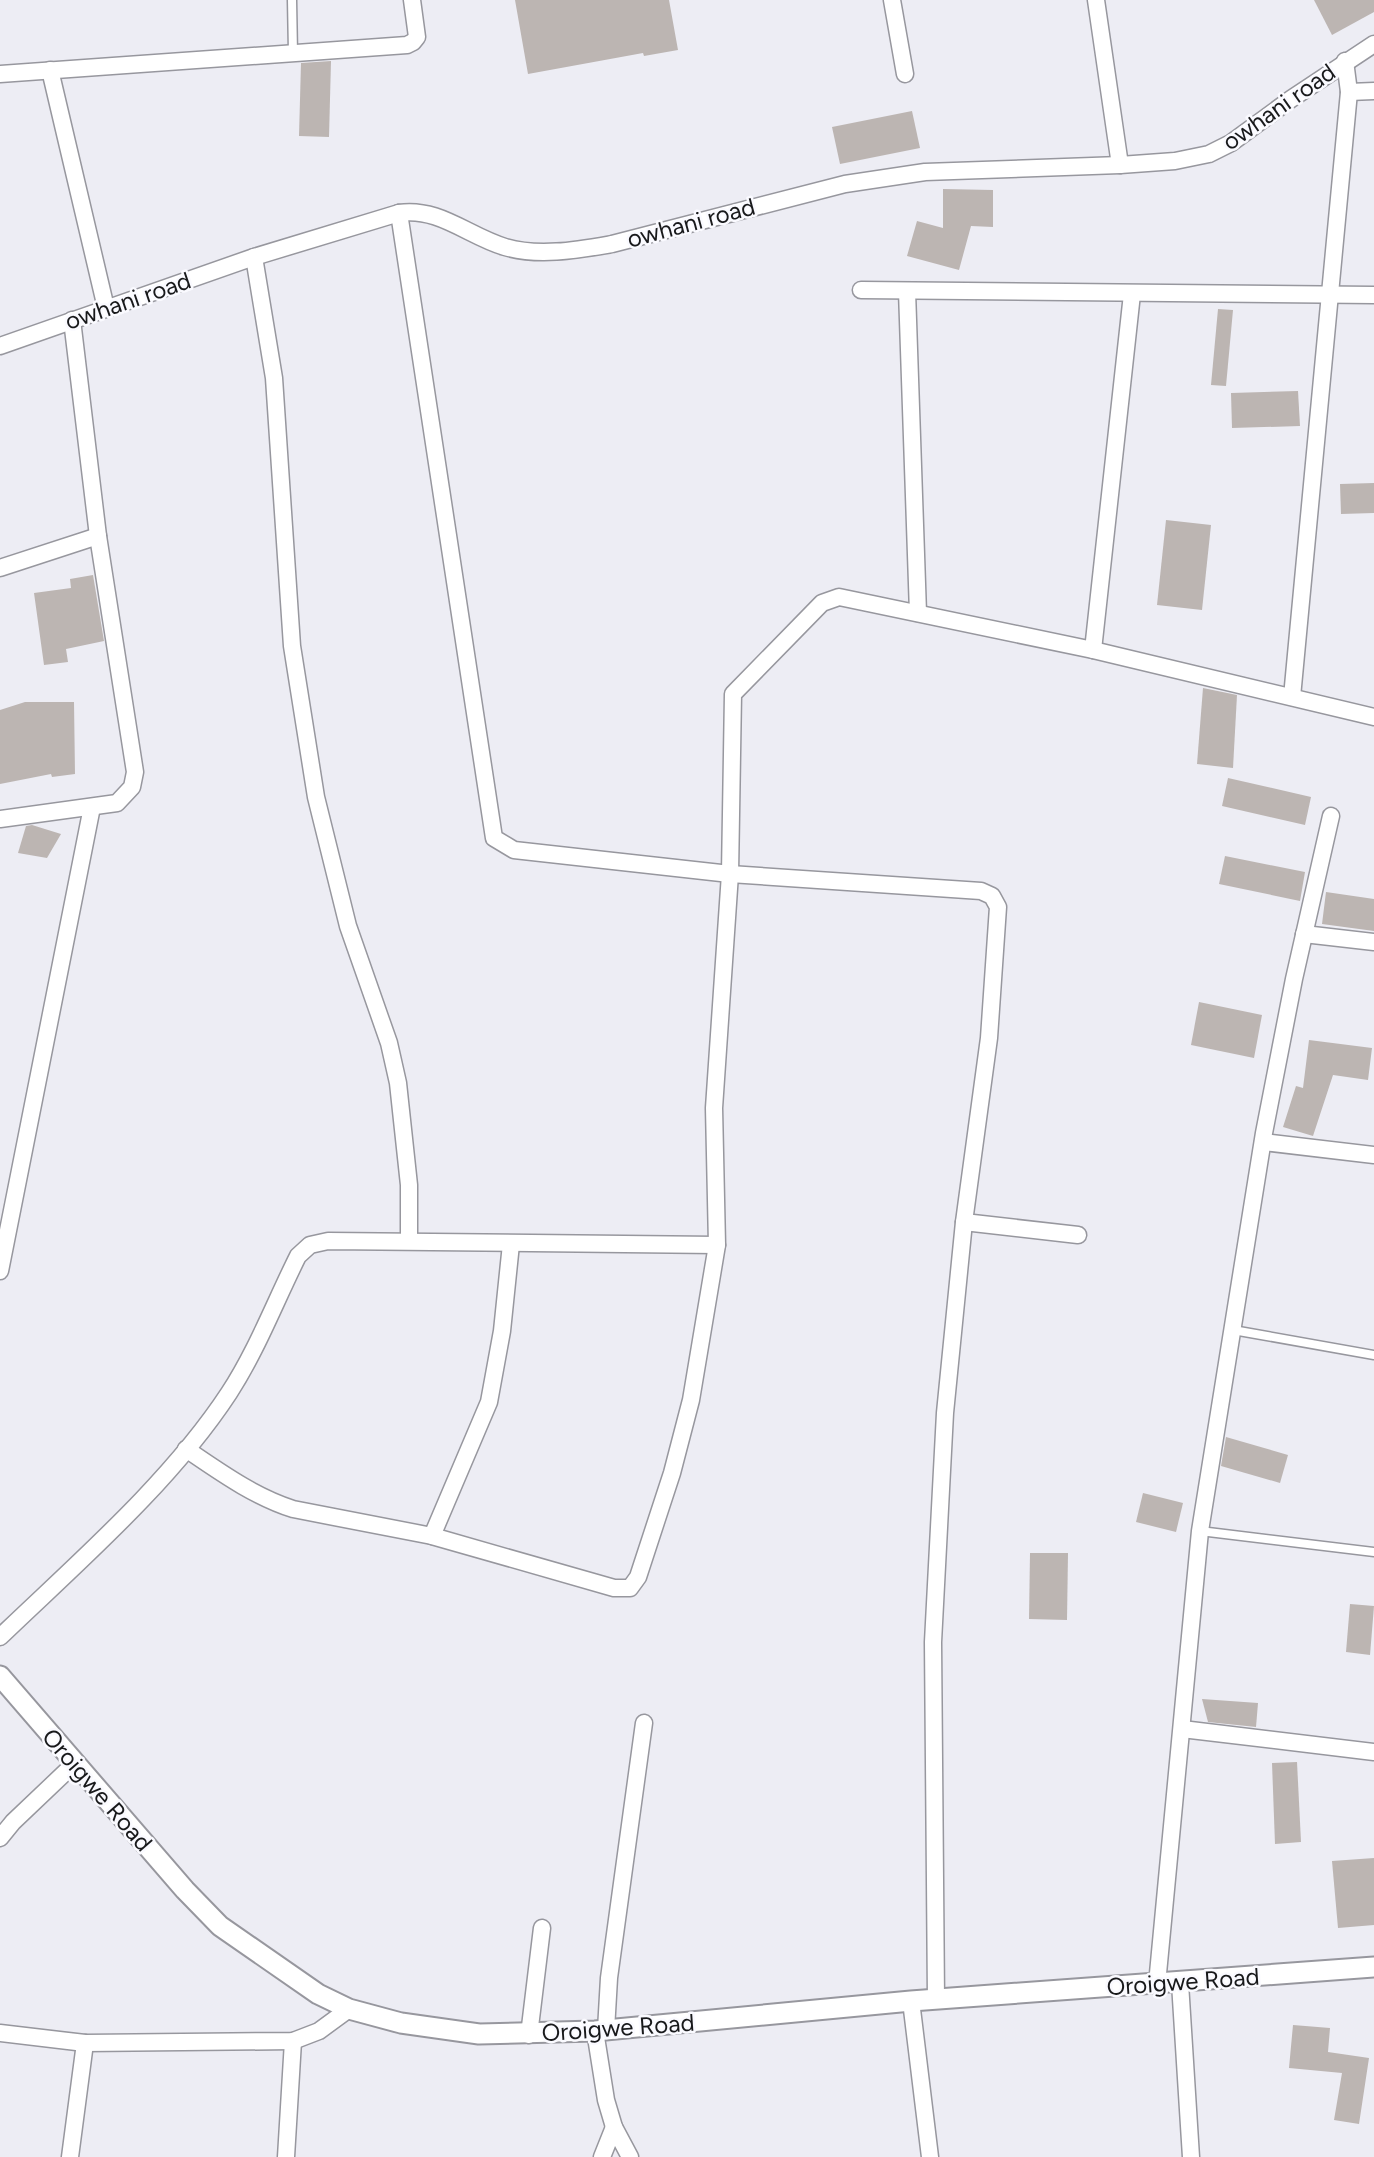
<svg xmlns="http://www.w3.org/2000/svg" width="1374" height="2157" viewBox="0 0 1374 2157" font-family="Figtree,sans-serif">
<rect width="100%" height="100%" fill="#ededf4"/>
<g fill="#bcb5b2">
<polygon points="515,0 669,0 678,50 644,56 643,53 528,74"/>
<polygon points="1314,0 1374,0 1374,12 1332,35"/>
<polygon points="331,61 329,137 299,136 301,63"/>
<polygon points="912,111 920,148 840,164 832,127"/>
<polygon points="943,189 993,190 993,227 971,226 959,270 907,256 917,221 943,228"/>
<polygon points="1218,309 1233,310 1226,386 1211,385"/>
<polygon points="1298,391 1300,426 1232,428 1231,393"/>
<polygon points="1374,483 1374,513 1341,514 1340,484"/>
<polygon points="1166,520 1211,525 1202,610 1157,605"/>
<polygon points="93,575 104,641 66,649 68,662 44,665 34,593 71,588 70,579"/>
<polygon points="1203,688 1237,695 1233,768 1197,764"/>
<polygon points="25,702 74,702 75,774 52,777 51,774 0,784 0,710"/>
<polygon points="1228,778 1311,797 1305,825 1222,806"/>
<polygon points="32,825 61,834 47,858 18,853 26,826"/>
<polygon points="1225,856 1305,872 1300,901 1219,884"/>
<polygon points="1326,892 1374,899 1374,931 1322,924"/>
<polygon points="1199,1002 1262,1015 1254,1058 1191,1045"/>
<polygon points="1309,1040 1372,1048 1368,1080 1333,1075 1313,1136 1283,1127 1296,1086 1303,1088"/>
<polygon points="1226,1437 1288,1455 1280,1483 1221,1466"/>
<polygon points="1143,1493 1183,1503 1176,1532 1136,1522"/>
<polygon points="1030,1553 1068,1553 1067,1620 1029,1619"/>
<polygon points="1350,1604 1374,1606 1370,1655 1346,1652"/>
<polygon points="1202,1699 1258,1703 1256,1727 1208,1722"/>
<polygon points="1297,1762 1301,1842 1275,1844 1272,1763"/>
<polygon points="1374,1858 1374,1925 1338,1928 1332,1861"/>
<polygon points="1293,2025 1330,2028 1328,2052 1369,2058 1359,2124 1334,2120 1342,2073 1289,2068"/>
</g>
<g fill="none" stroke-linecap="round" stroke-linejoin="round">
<defs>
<g id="service">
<polyline points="292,0 293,53"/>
<polyline points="1233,1330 1374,1355"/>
<polyline points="1200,1531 1374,1552"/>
</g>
<g id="minor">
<polyline points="892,0 905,74"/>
<polyline points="1096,0 1120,165"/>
<polyline points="50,70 106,308"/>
<polyline points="0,74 407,45 413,42 417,37 412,0"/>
<polyline points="1349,92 1374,91"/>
<polyline points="399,213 494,838 514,850 730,874 981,891 992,896 998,907 989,1038 964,1222 945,1413 933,1642 936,2000"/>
<polyline points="254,257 274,378 292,646 316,797 348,926 389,1043 398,1083 409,1185 409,1241"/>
<polyline points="861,290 1374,295"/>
<polyline points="907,291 918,613"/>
<path d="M0 346 254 257 399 213C439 207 468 236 505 247 539 257 577 250 612 244L845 184 925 172 1120 165 1175 161 1209 154 1231 143 1291 99 1374 44"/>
<polyline points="0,568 98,536"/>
<polyline points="1093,650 1132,294"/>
<polyline points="1292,697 1349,92 1345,61"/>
<polyline points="0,819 117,803 132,787 135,772 98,536 72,320"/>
<polyline points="1304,934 1374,942"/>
<polyline points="1263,1142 1374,1155"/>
<polyline points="964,1222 1078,1235"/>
<polyline points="0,1271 92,807"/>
<path d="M186 1449C220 1472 253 1496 293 1509L432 1536 614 1588H630L638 1577 672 1473 691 1400 717 1245 714 1108 730 874 733 694 822 603 839 597 1093 650 1374 717"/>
<polyline points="432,1536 489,1402 502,1331 511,1244"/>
<path d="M0 1637C77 1563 170 1483 229 1393 257 1350 275 1302 298 1256L310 1245 328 1241 717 1245"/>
<polyline points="1182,1729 1374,1752"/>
<polyline points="0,1838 13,1822 74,1764"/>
<polyline points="1180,1983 1191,2157"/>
<polyline points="1157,1984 1200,1531 1264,1133 1294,979 1331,816"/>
<polyline points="911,2001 930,2157"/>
<polyline points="606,2030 609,1978 644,1723"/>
<polyline points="595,2031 606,2100 614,2127 630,2157"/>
<polyline points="0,2033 85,2043 293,2041 319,2031 349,2009"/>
<polyline points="529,2035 542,1928"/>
<polyline points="70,2157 85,2043"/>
<polyline points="286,2157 293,2041"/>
<polyline points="602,2157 614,2127"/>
</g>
<polyline id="tertiary" points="0,1676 185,1890 220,1926 318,1994 349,2009 401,2023 479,2034 595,2031 911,2001 1374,1967"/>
</defs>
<use href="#service" stroke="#97979e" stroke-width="11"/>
<use href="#minor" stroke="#97979e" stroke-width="19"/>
<use href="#tertiary" stroke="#97979e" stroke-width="23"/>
<use href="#service" stroke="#fff" stroke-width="8"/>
<use href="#minor" stroke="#fff" stroke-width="16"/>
<use href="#tertiary" stroke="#fff" stroke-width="19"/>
</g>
<g text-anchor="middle" stroke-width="5" stroke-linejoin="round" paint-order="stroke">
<g font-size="24" fill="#18191b" stroke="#fafaff">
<text transform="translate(1279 107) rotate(-35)" y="8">owhani road</text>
<text transform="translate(691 223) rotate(-15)" y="8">owhani road</text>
<text transform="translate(128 301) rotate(-19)" y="8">owhani road</text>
<text transform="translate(97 1790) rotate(49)" y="8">Oroigwe Road</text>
<text transform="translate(1183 1982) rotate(-4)" y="8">Oroigwe Road</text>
<text transform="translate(618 2028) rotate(-4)" y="8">Oroigwe Road</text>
</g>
</g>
</svg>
